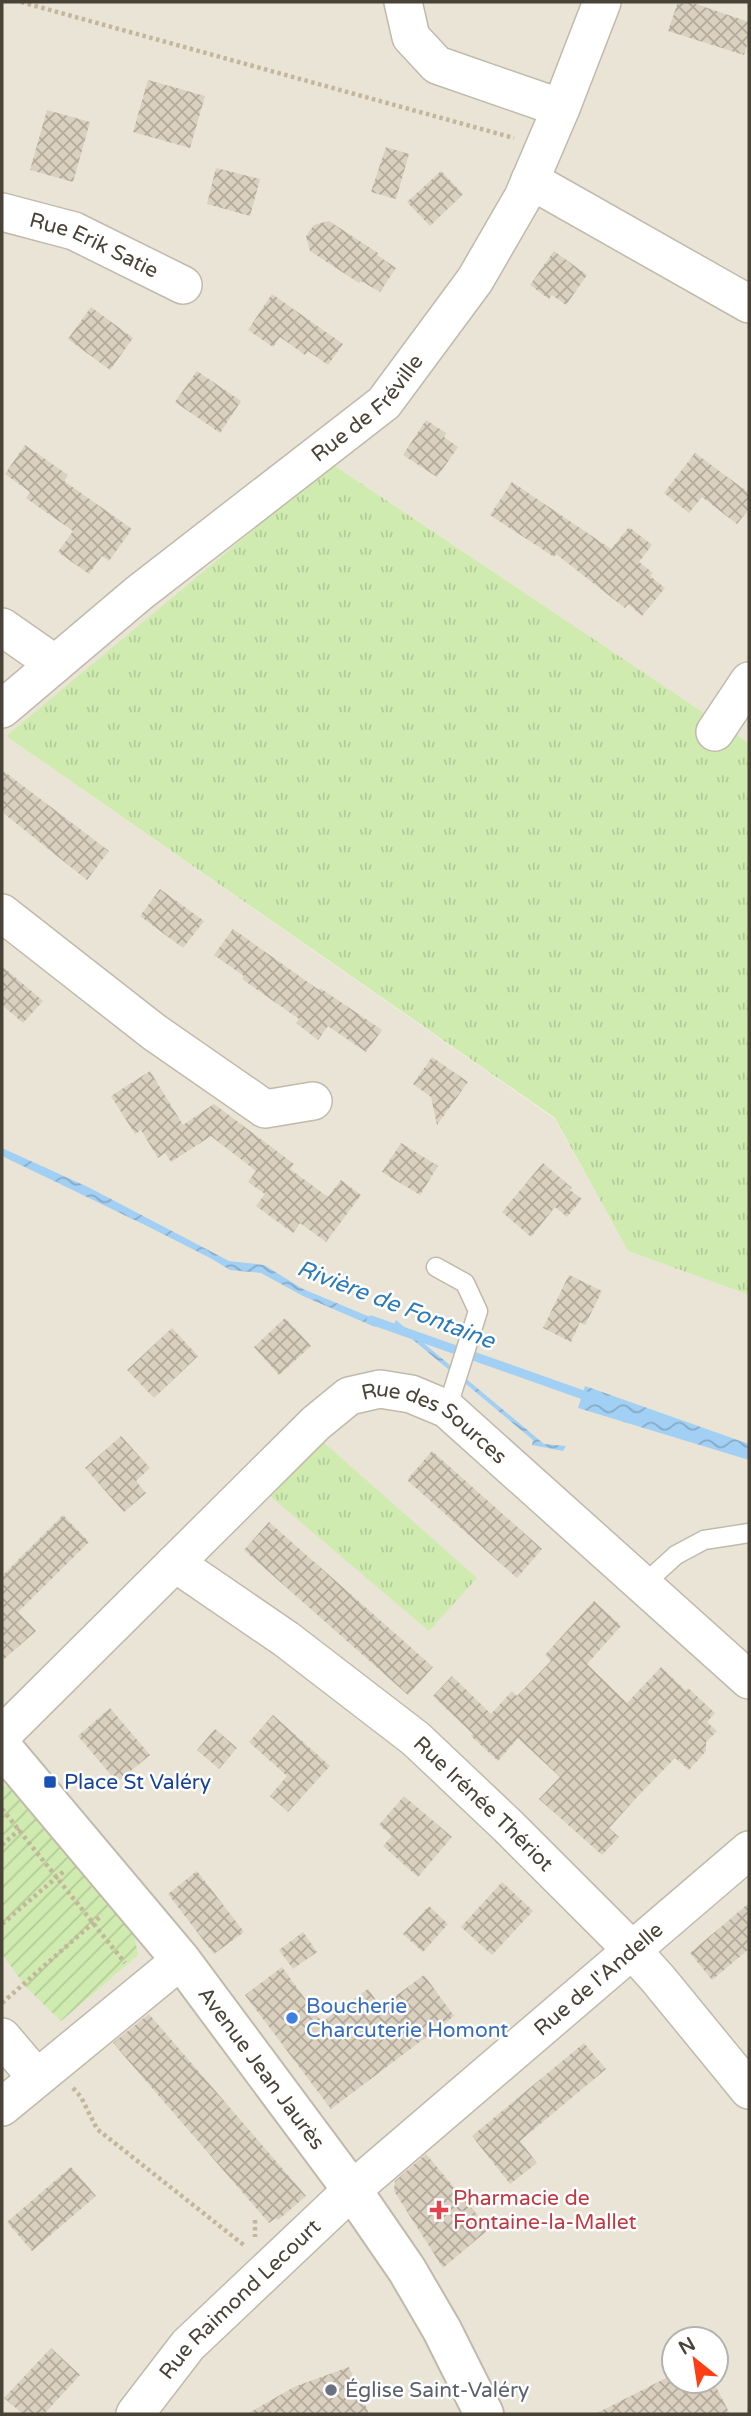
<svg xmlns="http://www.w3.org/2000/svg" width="751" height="2416" viewBox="0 0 751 2416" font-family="'Varela Round',sans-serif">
<defs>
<pattern id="grass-tufts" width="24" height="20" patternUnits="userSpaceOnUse" patternTransform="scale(1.75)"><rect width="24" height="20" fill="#cfebb0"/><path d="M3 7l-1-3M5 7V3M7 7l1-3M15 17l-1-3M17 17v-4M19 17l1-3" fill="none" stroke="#b3cb98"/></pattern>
<pattern id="garden-furrows" width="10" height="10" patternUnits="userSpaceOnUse" patternTransform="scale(1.75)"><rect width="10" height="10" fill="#cfebb0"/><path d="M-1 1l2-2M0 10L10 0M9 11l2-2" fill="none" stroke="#b3cb98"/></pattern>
<pattern id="water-waves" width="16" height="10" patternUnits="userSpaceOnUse" patternTransform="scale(1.75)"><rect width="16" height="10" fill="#a2d0f4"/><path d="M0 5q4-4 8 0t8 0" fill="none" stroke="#86aac6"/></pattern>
<pattern id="building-cross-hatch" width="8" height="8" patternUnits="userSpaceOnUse" patternTransform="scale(1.75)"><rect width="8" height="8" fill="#dad0c0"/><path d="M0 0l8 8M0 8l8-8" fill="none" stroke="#b3aa9d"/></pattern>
</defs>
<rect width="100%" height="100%" fill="#f5f1e8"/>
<path fill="#e9e4d6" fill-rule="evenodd" d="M2 2H749V743L332 464 6 736 555 1119 628 1251 749 1295V2414H2ZM674 2339H716V2381H674Z"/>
<g fill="url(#grass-tufts)">
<polygon points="332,464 749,743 749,1295 628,1251 555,1118 6,736"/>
<polygon points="322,1441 477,1578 429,1631 269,1495"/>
</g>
<polygon fill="url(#garden-furrows)" points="2,1785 8,1787 134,1934 138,1955 61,2021 26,1987 2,1954"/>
<g fill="url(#water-waves)">
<polygon points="2,1148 88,1187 229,1261 264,1265 303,1289 382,1322 375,1327 303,1296 261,1273 230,1270 212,1259 147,1226 2,1156"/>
<polygon points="396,1320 544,1444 566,1446 563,1451 532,1445 533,1440 394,1324"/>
<polygon points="585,1386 749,1444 749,1460 578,1408"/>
</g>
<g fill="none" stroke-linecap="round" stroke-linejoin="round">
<polyline stroke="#a2d0f4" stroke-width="9" points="371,1320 592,1398"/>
</g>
<g fill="url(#building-cross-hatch)">
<polygon points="678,2 690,2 749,22 749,38 744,55 668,31"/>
<polygon points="148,80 205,96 190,148 133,132"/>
<polygon points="47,110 90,122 73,182 30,170"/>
<polygon points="386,147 409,154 396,199 371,192"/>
<polygon points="216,168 260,179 250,216 207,204"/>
<polygon points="441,171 463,194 430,226 407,202"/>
<polygon points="329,221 378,253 377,255 396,268 380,292 361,281 359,283 310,251 306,236 314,225"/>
<polygon points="554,251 587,275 566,305 552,295 549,299 530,285"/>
<polygon points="272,294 343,344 328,365 308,351 305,355 280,337 273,347 248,330"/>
<polygon points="91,307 133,338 110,370 68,339"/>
<polygon points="197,371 241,401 220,433 175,402"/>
<polygon points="426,420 446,433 444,437 458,447 437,477 403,455"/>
<polygon points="25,445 68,475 64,481 132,529 109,561 102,556 89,574 58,552 73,531 26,498 30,492 5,474"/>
<polygon points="695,453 749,493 749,509 737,524 702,497 689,513 664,493"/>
<polygon points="512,482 611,549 629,527 652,545 639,562 653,573 650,576 665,588 642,616 628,604 625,608 556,554 554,557 490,515"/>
<polygon points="2,770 109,851 87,880 2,812"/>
<polygon points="160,889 204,921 183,948 140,916"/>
<polygon points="233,929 319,990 320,988 382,1030 366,1052 328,1026 318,1040 296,1023 299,1019 242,979 244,976 214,955"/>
<polygon points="2,966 43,1001 23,1023 2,1005"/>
<polygon points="432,1057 468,1082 437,1125 431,1097 413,1084"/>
<polygon points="150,1071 183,1125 214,1104 294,1164 290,1169 328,1197 341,1180 361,1195 326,1242 300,1223 293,1233 256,1206 265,1194 248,1182 256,1171 211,1136 171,1162 165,1153 158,1158 141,1130 135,1134 111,1096"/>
<polygon points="401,1143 438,1166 420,1195 382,1172"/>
<polygon points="543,1163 572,1188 570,1190 582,1199 567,1217 555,1207 531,1237 502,1212"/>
<polygon points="569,1275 602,1291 585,1325 580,1322 571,1342 543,1328"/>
<polygon points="285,1318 311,1346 279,1375 254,1347"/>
<polygon points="172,1328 198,1356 154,1398 127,1370"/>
<polygon points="121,1436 150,1468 136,1481 146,1493 124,1512 85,1468"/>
<polygon points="432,1451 542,1549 517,1578 407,1480"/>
<polygon points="63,1515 89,1542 18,1612 36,1631 2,1661 2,1576"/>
<polygon points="269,1522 433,1667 408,1695 244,1550"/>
<polygon points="594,1601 621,1626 587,1664 627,1703 661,1667 686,1691 688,1688 715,1713 707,1722 717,1731 706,1742 706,1751 689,1770 675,1758 638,1796 609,1828 619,1837 602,1855 539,1799 560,1777 518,1738 498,1761 471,1736 473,1734 433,1696 452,1676 491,1714 512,1691 517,1696 551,1661 545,1655"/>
<polygon points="110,1708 150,1755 117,1782 78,1736"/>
<polygon points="273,1715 330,1766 288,1812 270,1796 287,1776 249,1742"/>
<polygon points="215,1729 237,1748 219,1769 197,1750"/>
<polygon points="404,1796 452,1837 418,1877 383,1846 392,1836 379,1825"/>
<polygon points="197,1871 244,1932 214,1954 168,1894"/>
<polygon points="502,1882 533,1911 492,1955 461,1927"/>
<polygon points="749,1903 749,1949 712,1980 690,1953"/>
<polygon points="429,1906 448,1924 423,1952 403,1934"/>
<polygon points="303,1932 317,1952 293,1969 279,1950"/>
<polygon points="282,1967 322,2022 368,1989 381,2007 424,1975 454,2016 331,2109 245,1995"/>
<polygon points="149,2014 306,2196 278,2220 276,2218 269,2223 113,2043"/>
<polygon points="584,2043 606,2069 520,2141 537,2163 510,2184 472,2136"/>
<polygon points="426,2154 489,2229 443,2268 394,2191 395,2181"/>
<polygon points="71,2167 96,2196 32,2251 7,2222"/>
<polygon points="51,2348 80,2375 44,2414 23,2414 4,2398"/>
<polygon points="349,2367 369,2414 247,2414 294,2387"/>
<polygon points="674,2374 674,2381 713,2381 730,2414 595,2414"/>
</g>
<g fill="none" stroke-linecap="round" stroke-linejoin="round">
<defs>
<g id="service">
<polyline points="436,1267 465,1283 478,1311 447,1409"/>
<polyline points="643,1585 676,1555 704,1540 749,1533"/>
</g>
<g id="minor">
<polyline points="403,2 411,37 437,65 561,108"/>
<polyline points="530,180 749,304"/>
<path id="s1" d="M2 212 74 231 183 285"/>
<polyline points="2,627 55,664"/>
<path id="s2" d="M2 709 139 593 384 403 475 280 523 197 561 108 602 2"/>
<polyline points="715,732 749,681"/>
<polyline points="2,913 154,1032 265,1109 313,1101"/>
<path id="s3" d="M175 1563 286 1639 416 1739 508 1826 632 1950 658 1979 749 2090"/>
<path id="s4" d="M2 1735 316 1423 349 1396 380 1389 411 1394 447 1409 749 1680"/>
<polyline points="2,2037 36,2077"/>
<polyline points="2,2107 181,1960"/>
<path id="s5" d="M135 2414 188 2345 352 2190 749 1850"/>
</g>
<g id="tertiary">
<path id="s6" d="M2 1747 181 1960 352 2190 407 2270 442 2330 484 2414"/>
</g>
</defs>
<use href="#service" stroke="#c1baaa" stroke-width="21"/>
<use href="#minor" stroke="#c1baaa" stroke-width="40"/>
<use href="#tertiary" stroke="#c1baaa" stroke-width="42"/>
<g stroke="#c3b69b" stroke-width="4.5" stroke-dasharray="3.5 3.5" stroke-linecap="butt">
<polyline points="21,2 514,138"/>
<polyline points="2,1809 125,1963"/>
<polyline points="2,1845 20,1829"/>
<polyline points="2,1924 64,1871"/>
<polyline points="2,2003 102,1915"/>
<polyline points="73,2088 81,2097 97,2129 245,2246"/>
<polyline points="255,2220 255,2237"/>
</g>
<use href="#service" stroke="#fff" stroke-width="18"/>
<use href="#minor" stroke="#fff" stroke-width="37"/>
<use href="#tertiary" stroke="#fff" stroke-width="38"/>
</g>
<rect fill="#1a4fb4" stroke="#fff" stroke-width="2.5" x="43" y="1775" width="14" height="14" rx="3.5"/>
<circle fill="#3f7fe0" stroke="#fff" stroke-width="2.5" cx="292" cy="2018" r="7"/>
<path fill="#e0444e" stroke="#fff" stroke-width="2.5" d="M435.5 2199.5h7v7h7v7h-7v7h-7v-7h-7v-7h7z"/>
<circle fill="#6b7280" stroke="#fff" stroke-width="2.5" cx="331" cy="2390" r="7"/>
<g text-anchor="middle" stroke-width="5" stroke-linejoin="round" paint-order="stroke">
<g font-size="21" fill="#494236" stroke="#fff">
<text dy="7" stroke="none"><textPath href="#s1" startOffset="98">Rue Erik Satie</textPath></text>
<text dy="7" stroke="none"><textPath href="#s2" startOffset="474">Rue de Fréville</textPath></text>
<text dy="7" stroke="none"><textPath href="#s4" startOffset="581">Rue des Sources</textPath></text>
<text dy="7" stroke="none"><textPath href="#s3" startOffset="392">Rue Irénée Thériot</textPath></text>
<text dy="7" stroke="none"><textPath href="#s5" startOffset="637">Rue de l'Andelle</textPath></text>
<text dy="7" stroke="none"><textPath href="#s6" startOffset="413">Avenue Jean Jaurès</textPath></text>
<text dy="7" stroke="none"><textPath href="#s5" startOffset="156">Rue Raimond Lecourt</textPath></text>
</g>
<g font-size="21" fill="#164399" stroke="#fff" text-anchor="start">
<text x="64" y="1789">Place St Valéry</text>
</g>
<g font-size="21" fill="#366cbe" stroke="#fff" text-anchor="start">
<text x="306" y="2013">Boucherie<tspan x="306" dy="24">Charcuterie Homont</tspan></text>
</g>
<g font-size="21" fill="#be3a42" stroke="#fff" text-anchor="start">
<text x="453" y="2205">Pharmacie de<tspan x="453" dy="24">Fontaine-la-Mallet</tspan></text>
</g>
<g font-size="21" fill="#5b616d" stroke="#fff" text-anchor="start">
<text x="345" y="2397">Église Saint-Valéry</text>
</g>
<g font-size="23" font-style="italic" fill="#2a7aba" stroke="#fff">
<text transform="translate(396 1304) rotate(21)" y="8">Rivière de Fontaine</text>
</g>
</g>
<rect width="751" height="2416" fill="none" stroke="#494236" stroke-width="7"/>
<g transform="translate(695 2360) rotate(330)"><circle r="33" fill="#ffffff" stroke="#b6b3af" stroke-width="2"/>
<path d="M0-5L12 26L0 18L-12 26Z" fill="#ff3e15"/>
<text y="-10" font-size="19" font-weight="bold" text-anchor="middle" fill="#494236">N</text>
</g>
</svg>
